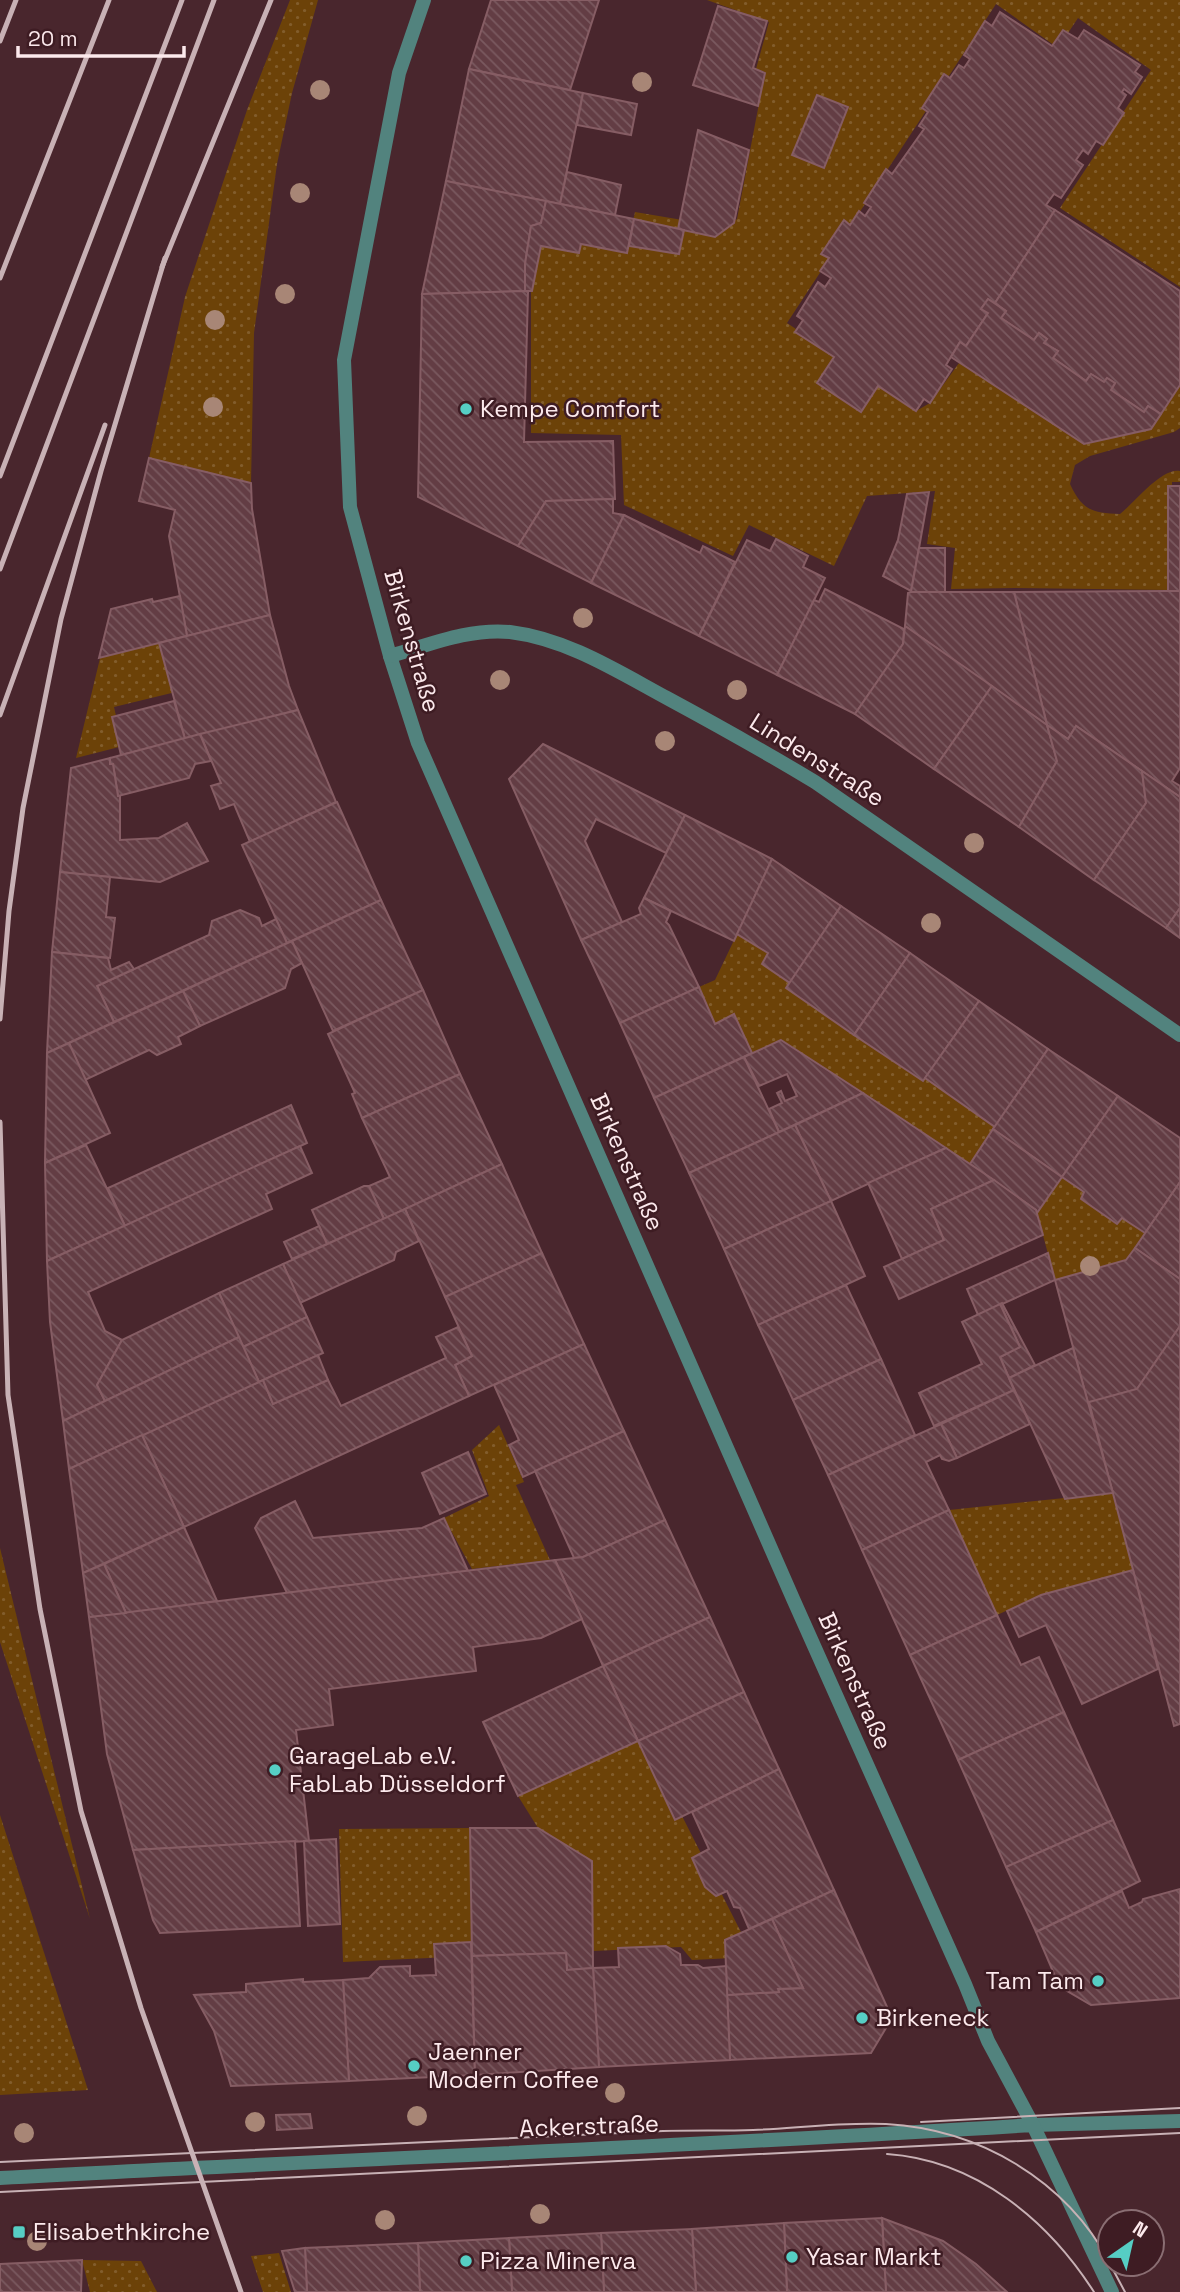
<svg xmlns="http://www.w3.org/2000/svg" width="1180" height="2292" viewBox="0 0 1180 2292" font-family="'Space Grotesk',sans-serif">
<defs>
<pattern id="grass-dots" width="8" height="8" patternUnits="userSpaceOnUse" patternTransform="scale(1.75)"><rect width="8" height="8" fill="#6c4208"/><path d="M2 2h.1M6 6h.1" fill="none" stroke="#825d2c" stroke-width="1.8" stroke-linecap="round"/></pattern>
<pattern id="building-back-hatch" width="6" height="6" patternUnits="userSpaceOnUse" patternTransform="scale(1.75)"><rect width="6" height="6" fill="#633d44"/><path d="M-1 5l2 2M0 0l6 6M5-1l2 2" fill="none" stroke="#7a595f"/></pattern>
</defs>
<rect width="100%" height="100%" fill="#49262d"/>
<g fill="url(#grass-dots)">
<polygon points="290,0 318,0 292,93 277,164 254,333 251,483 149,458 185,297 247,110"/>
<path d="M707 0H1180V287L1060 208 1151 70 1078 18 1058 48 996 4 787 323 835 355 818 382 861 412 878 386 916 411 930 403 959 363 1084 443 1180 385V428L1174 432 1090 456 1075 465 1070 484C1082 510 1092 513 1120 514 1135 502 1162 467 1180 471V482H1172L1170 590 1015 588 951 589 955 548 927 544 935 491 867 496 834 566 749 525 733 556 624 505 621 435 531 433V286L544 234 627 251 635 212 724 227 737 219 765 72 756 69 769 22Z"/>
<polygon points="167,633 184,690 114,707 123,746 76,758 102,650"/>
<polygon points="737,934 768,953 762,964 790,983 854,1035 923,1081 925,1078 995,1127 970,1164 781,1040 752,1053 734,1014 715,1024 699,987 715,980"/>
<polygon points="1062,1177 1084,1192 1081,1199 1116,1224 1122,1218 1145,1233 1126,1260 1055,1280 1037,1213"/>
<polygon points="499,1425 524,1482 516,1485 550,1560 472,1569 444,1518 489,1496 472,1450"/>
<polygon points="1113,1493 1133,1570 1041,1595 997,1615 949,1510"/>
<polygon points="0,1548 90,1919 0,1642"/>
<polygon points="638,1741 674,1819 682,1816 745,1940 733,1958 692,1960 681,1947 593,1951 591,1861 538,1828 518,1796"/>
<polygon points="0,1815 88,2090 0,2095"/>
<polygon points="470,1828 472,1956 343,1962 339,1829"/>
<polygon points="279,2253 291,2292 263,2292 251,2256"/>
<polygon points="82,2260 141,2261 157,2292 90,2292"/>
</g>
<g fill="url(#building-back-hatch)" stroke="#865d64" stroke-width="2">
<polygon points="491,0 599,0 570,90 469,69"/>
<polygon points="718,6 767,21 753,68 765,73 758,106 693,85"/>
<polygon points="1000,12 1052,46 1063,30 1078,39 1084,30 1140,65 1135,72 1142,77 1131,94 1124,89 1122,92 1126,95 1118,108 1124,113 1103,145 1096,141 1088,154 1083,150 1076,160 1083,165 1061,198 1054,194 1046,205 1055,210 995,303 988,299 981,309 988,313 966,346 960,342 946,365 952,369 930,403 924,399 916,411 878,386 861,412 817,383 834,357 795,332 803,320 797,316 818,282 825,287 831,278 820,271 829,258 821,254 844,220 850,225 859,211 865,216 871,207 864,203 886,169 892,174 924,129 919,126 928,112 922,108 944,74 950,78 959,65 964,68 970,59 964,55 985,21 992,26"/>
<polygon points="469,69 583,93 560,204 446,181"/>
<polygon points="583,93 637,104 631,135 577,125"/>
<polygon points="817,95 848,107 824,168 792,155"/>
<polygon points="698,130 749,150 734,223 715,237 678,229"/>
<polygon points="567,172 621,185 615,215 560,204"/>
<polygon points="446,181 546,201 541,223 531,226 525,264 525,291 422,294"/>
<polygon points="546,201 634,219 627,253 581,244 579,253 541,246 532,291 525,291 525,264 531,226 541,223"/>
<polygon points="1055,210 1180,291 1180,385 1161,414 1148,406 1144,412 1111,390 1115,383 1107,378 1104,382 1091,374 1086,381 1053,358 1058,351 1044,343 1047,339 1039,333 1034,340 1001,318 1006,311 995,303"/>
<polygon points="634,219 684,230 679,254 629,246"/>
<polygon points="525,291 528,292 524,442 613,441 615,499 546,501 518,546 418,497 422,294"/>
<polygon points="988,299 1006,311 1001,318 1034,340 1039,333 1047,339 1044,343 1058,351 1053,358 1086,381 1091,374 1104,382 1107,378 1115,383 1111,390 1144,412 1148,406 1161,414 1151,429 1084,444 951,357 960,342 966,346 988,313 981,309"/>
<polygon points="149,458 251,483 252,509 270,615 187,636 169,536 175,510 139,501"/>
<rect x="1168" y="486" width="12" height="105"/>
<polygon points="929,492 919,548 911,591 883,576 898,540 907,494"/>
<polygon points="613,499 613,513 624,515 591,583 518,546 546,501"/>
<polygon points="624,515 700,553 703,546 735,562 699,636 591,583"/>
<polygon points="776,539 808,556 803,567 825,578 777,675 699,636 747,540 770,551"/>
<polygon points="919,548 945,548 945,592 911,592"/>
<polygon points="825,589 904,629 903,644 855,714 777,675 814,600 819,602"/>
<polygon points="1168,591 1180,591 1180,768 1172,781 1180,786 1180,797 1076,726 1068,739 1047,725 1014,592"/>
<polygon points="911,592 1014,592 1047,725 905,626 908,593"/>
<polygon points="180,596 187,636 99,658 111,609 152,599 153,602"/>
<polygon points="270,615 289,686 298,710 185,739 159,643"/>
<polygon points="905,626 992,686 934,769 855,714 903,644"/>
<polygon points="992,686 1047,725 1057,761 1019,827 934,769"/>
<polygon points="174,701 185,739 121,755 112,717"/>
<polygon points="298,710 336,802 250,842 234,804 220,809 211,786 221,783 200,734"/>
<polygon points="1047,725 1068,739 1076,726 1142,771 1146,803 1094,880 1019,827 1057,761"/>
<polygon points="200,734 211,761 195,764 189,778 118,796 113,764 110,764 110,758"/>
<polygon points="543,744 685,815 666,853 596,819 585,841 622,922 581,940 509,779"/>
<polygon points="110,758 110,764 113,764 118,796 120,796 120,840 159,838 187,823 208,861 160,882 60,872 71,768"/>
<polygon points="1142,771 1180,797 1180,908 1166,928 1094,880 1146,803"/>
<polygon points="337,802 381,900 287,943 242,845"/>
<polygon points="685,815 772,859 734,941 644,898"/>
<polygon points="772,859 841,906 790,983 762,964 768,953 737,934"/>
<polygon points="60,872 110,877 106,917 115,918 110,958 52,952"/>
<polygon points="644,898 671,911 666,922 669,925 699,987 620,1023 581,940 641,914 639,908"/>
<polygon points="381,900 423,990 333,1031 292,941"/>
<polygon points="841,906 910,953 854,1035 786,988"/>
<polygon points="1180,908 1180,938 1166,928"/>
<polygon points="240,910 259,918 262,926 276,919 287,943 114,1022 97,986 209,935 212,921"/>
<polygon points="292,941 302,963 291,969 285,988 200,1026 183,991"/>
<polygon points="52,952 108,958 111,970 129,962 134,969 97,986 114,1022 47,1053"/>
<polygon points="910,953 979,1001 923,1081 854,1035"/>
<polygon points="699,987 715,1024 734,1014 752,1053 654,1098 620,1023"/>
<polygon points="423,990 460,1074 362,1118 352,1094 355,1093 328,1034"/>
<polygon points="183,991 200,1026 178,1037 181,1044 157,1055 149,1050 85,1080 69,1043"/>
<polygon points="979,1001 1048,1049 995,1127 925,1078"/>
<polygon points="781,1040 829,1071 863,1093 779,1132 769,1109 782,1103 777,1093 781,1091 785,1101 797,1096 787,1074 759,1086 744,1057"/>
<polygon points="69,1043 110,1133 45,1163 47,1053"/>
<polygon points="1048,1049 1118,1096 1062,1177 993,1129"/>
<polygon points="744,1057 779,1132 689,1173 654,1098"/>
<polygon points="460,1074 502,1164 384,1219 369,1186 390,1177 362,1118"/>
<polygon points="863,1093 946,1148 831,1201 795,1125"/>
<polygon points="1118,1096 1180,1138 1180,1182 1145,1233 1122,1218 1117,1224 1081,1199 1084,1192 1062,1177"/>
<polygon points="291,1105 307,1143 125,1226 108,1188"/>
<polygon points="795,1125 831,1201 724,1249 689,1173"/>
<polygon points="993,1129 1062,1177 1037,1213 1036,1210 970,1164"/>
<polygon points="86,1145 125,1226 47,1261 45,1163"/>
<polygon points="300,1146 312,1173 266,1194 272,1209 88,1292 105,1331 122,1340 97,1385 105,1401 63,1421 50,1322 47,1261"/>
<polygon points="946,1148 994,1180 931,1209 944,1240 902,1259 868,1183"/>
<polygon points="502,1164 542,1253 445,1297 405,1209"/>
<polygon points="994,1180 1036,1210 1043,1235 899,1299 884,1267 944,1240 931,1209"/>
<polygon points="1180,1182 1180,1279 1135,1248"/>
<polygon points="364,1186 369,1186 384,1219 327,1244 312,1210"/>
<polygon points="831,1201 865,1276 758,1325 724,1249"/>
<polygon points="405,1209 419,1241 396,1252 394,1260 300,1303 283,1264"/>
<polygon points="319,1226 327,1244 292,1259 284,1242"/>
<polygon points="1135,1248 1180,1279 1180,1326 1137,1389 1088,1403 1055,1280 1126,1260"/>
<polygon points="542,1253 584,1344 469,1396 455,1365 472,1356 445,1297"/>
<polygon points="1048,1253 1055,1280 978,1315 967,1289"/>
<polygon points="283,1264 307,1317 243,1347 219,1293"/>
<polygon points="846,1285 881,1359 793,1400 758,1325"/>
<polygon points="219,1293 239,1337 105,1401 97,1385 122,1340"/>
<polygon points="1002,1303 1035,1365 1009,1378 1000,1357 1020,1347 1000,1304"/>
<polygon points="1000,1304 1020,1347 1000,1357 1014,1390 934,1426 919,1393 982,1364 962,1322"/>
<polygon points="307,1317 323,1353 259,1382 243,1347"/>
<polygon points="1180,1326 1180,1724 1174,1726 1089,1402 1137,1389"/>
<polygon points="458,1327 472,1356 455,1365 469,1396 184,1527 142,1435 263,1380 273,1404 328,1380 341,1406 446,1358 436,1337"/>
<polygon points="239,1337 259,1382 69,1469 63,1421"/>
<polygon points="584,1344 624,1431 523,1477 509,1445 519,1440 494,1385"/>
<polygon points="1073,1348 1113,1493 1065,1499 1009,1378"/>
<polygon points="318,1355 328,1380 273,1404 263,1380"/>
<polygon points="881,1359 915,1435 828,1475 793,1400"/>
<polygon points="1014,1390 1030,1424 957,1458 941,1424"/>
<polygon points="941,1424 957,1458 949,1461 942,1459 940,1455 926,1462 949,1510 862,1550 828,1475"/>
<polygon points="624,1431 665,1520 583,1557 574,1558 535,1471"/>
<polygon points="142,1435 184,1527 83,1573 69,1469"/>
<polygon points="468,1452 486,1494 440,1514 422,1473"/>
<polygon points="295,1501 313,1538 422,1528 444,1518 468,1571 287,1593 255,1528 261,1518"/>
<polygon points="949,1510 997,1615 910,1655 862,1550"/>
<polygon points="665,1520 710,1617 603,1666 555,1560 583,1557"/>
<polygon points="184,1527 217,1601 126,1613 104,1564"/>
<polygon points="555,1560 582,1619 541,1638 473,1647 476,1671 329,1689 333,1725 296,1730 309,1841 133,1850 107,1754 89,1617"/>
<polygon points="104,1564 126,1613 89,1617 83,1573"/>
<polygon points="1133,1570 1158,1669 1082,1704 1046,1625 1019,1637 1007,1611 1041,1595"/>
<polygon points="997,1615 1021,1665 1039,1657 1064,1712 958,1760 910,1655"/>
<polygon points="710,1617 744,1692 638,1741 603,1666"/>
<polygon points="603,1666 638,1741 518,1796 483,1722"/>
<polygon points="744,1692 779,1769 675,1820 638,1741"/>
<polygon points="1064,1712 1113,1820 1006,1867 958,1760"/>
<polygon points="779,1769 834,1890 749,1929 740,1908 734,1907 727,1891 716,1896 705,1887 692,1858 709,1849 692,1812"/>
<polygon points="1113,1820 1140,1881 1036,1932 1006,1867"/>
<polygon points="470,1828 538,1828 592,1861 593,1968 567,1970 566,1953 472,1956"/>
<polygon points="336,1839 340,1924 308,1926 304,1841"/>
<polygon points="295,1841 300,1926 160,1933 153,1920 133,1850"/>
<polygon points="1180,1889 1180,1998 1091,2005 1057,1985 1058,1983 1036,1932 1122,1891 1129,1908 1142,1902 1143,1899"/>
<polygon points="834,1890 892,2018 871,2053 730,2060 727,1995 779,1992 778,1989 803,1988 772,1919"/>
<polygon points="772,1919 803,1988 778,1989 779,1992 727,1995 725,1940"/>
<polygon points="471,1942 475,2075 349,2081 343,1980 369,1978 380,1967 410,1966 410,1976 436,1975 434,1944"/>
<polygon points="666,1946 680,1954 681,1965 698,1965 703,1968 726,1966 730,2060 599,2067 593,1968 619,1967 618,1948"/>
<polygon points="566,1953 567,1970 593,1968 599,2067 475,2075 472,1956"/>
<polygon points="303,1979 303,1982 343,1980 349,2081 231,2086 214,2031 194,1995 246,1992 246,1984"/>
<polygon points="310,2114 312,2128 277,2130 276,2115"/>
<polygon points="882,2218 943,2241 976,2264 1007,2292 886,2292"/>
<polygon points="882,2218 886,2292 787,2292 784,2223"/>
<polygon points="784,2223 787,2292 696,2292 692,2229"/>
<polygon points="692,2229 696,2292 604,2292 601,2233"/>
<polygon points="601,2233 604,2292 512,2292 509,2238"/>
<polygon points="509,2238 512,2292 420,2292 418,2243"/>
<polygon points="418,2243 420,2292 307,2292 305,2248"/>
<polygon points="305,2248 307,2292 295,2292 282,2251"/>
<polygon points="82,2260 81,2292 0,2292 0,2264"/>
</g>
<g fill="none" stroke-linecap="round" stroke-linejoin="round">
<g stroke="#52837e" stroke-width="14">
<polyline points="424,0 399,73 344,360 350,507 390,656 418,743 794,1601 965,1984 988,2041 1033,2125 1180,2121"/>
<path d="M390 656C429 645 469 628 510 632 567 639 617 671 667 698 717 725 767 753 815 782L1180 1035"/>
</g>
<path stroke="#52837e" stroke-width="14" d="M0 2178C344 2159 689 2147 1033 2125L1112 2292"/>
<g stroke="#c8b1b5" stroke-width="2">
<polyline points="921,2122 1180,2108"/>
<path d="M887 2154C976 2160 1048 2220 1094 2292"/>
<path d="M0 2162 663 2131C693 2130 723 2131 753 2130 797 2128 842 2122 886 2124 979 2129 1066 2180 1110 2263"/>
<polyline points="0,2192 1180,2133"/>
<polyline points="1110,2264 1125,2292"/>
</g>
<g stroke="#c8b1b5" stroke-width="5">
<polyline points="0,41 16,0"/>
<polyline points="162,267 271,0"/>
<polyline points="0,278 109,0"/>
<polyline points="0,476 182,0"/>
<polyline points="0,569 214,0"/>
<polyline points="0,715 105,425"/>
<polyline points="0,1019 9,911 23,808 61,619 101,471 165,258"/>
<polyline points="0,1122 8,1395 40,1609 81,1811 141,2008 241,2292"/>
</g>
</g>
<g fill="#a88676">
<circle cx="642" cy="82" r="10"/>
<circle cx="320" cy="90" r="10"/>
<circle cx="300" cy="193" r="10"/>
<circle cx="285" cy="294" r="10"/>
<circle cx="215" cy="320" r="10"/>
<circle cx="213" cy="407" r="10"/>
<circle cx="583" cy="618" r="10"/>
<circle cx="500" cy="680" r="10"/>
<circle cx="737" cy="690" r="10"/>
<circle cx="665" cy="741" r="10"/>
<circle cx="974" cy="843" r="10"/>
<circle cx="931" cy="923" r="10"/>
<circle cx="1090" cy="1266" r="10"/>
<circle cx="615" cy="2093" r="10"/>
<circle cx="417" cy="2116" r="10"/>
<circle cx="255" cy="2122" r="10"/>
<circle cx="24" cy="2133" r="10"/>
<circle cx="540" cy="2214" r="10"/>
<circle cx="385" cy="2220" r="10"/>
<circle cx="37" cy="2241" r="10"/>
</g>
<g fill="#56cec4" stroke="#3e1c23" stroke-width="2.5">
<circle cx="466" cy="409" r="7"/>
<circle cx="275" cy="1770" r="7"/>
<circle cx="1098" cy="1981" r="7"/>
<circle cx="862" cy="2018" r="7"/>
<circle cx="414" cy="2066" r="7"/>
<rect x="12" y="2225" width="14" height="14" rx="3.5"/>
<circle cx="792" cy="2257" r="7"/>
<circle cx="466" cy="2261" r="7"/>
</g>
<g text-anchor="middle" stroke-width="5" stroke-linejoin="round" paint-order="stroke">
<g font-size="24" fill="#fce9ec" stroke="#3e1c23" text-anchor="start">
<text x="480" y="417">Kempe Comfort</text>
<text x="289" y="1764">GarageLab e.V.<tspan x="289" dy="28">FabLab Düsseldorf</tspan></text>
<text x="1084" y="1989" text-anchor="end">Tam Tam</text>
<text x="876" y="2026">Birkeneck</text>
<text x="428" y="2060">Jaenner<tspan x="428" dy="28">Modern Coffee</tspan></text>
<text x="33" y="2240">Elisabethkirche</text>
<text x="806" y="2265">Yasar Markt</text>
<text x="480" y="2269">Pizza Minerva</text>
</g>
<g font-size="24" fill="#fce9ec" stroke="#3e1c23">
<text transform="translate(412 641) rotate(74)" y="8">Birkenstraße</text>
<text transform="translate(817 760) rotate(32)" y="8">Lindenstraße</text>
<text transform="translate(627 1162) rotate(66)" y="8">Birkenstraße</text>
<text transform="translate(855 1681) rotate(66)" y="8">Birkenstraße</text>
<text transform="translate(589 2126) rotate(-2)" y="8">Ackerstraße</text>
</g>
</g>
<g transform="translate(1131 2243) rotate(34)"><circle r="33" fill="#3e1c23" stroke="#8a6e73" stroke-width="2"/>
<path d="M0-5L12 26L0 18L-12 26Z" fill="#56cec4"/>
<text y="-10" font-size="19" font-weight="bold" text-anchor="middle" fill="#fce9ec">N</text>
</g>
<path d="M18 46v10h166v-10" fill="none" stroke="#fce9ec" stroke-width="3.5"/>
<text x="28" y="46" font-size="21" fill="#fce9ec" stroke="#3e1c23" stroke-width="5" paint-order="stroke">20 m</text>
</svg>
